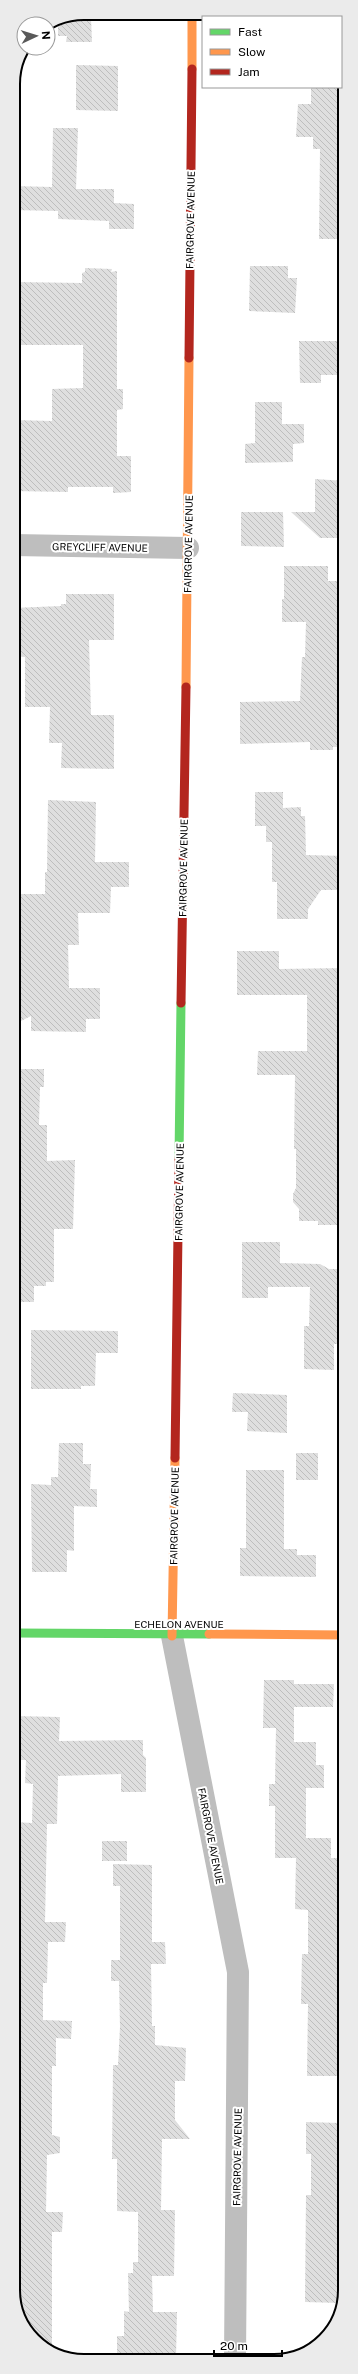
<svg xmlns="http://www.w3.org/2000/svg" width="358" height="2374" viewBox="0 0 358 2374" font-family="'Public Sans',sans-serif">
<defs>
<pattern id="building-back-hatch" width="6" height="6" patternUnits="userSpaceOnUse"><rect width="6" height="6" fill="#dfdfdf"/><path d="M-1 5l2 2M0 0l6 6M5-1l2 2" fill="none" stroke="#bebebe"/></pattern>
</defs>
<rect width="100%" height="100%" fill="#fff"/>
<g fill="url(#building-back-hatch)">
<polygon points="58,18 91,18 92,42 66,42 67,36 58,36"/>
<polygon points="76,65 118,66 118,111 76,110"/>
<polygon points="311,87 342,87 342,103 345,103 345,239 319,239 320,149 313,149 313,137 296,137 298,104 311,104"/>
<polygon points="53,128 78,128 76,189 114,189 114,203 134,204 134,229 109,229 109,221 58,219 58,211 13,210 13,186 52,187"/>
<polygon points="250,266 288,266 288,278 297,278 295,313 249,311"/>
<polygon points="85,268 112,269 111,272 117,271 117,389 123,389 123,409 117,410 117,456 131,456 131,492 113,493 113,487 68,487 68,492 13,491 13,420 52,421 52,389 83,388 83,345 13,345 13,282 82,283 82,273 85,272"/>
<polygon points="299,341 345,341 345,375 321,375 321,383 300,383"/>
<polygon points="255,402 282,402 282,424 304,424 304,443 293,444 293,462 245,463 245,444 255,443"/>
<polygon points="315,479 345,481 345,538 320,538 291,512 315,512"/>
<polygon points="241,512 283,512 284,547 241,546"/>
<polygon points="284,566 328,566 328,581 345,581 345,606 340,606 338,641 340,641 340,662 344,662 343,690 339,690 340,725 343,725 343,747 333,747 333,750 310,750 310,742 240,744 240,702 300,701 302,657 305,657 306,622 282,622 282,599 284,599"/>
<polygon points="66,594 114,594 114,640 89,640 91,715 114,715 114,769 61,768 62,743 49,743 50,707 25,707 25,657 13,656 13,608 61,606 61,604 66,604"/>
<polygon points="255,792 283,792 283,808 301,807 301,816 305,816 306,855 345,856 345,890 321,890 308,909 308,919 277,919 277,882 272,882 272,842 266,842 266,826 255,826"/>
<polygon points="48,800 96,802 95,862 129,862 129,887 111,887 110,913 78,913 79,945 68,945 69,988 100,988 100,1019 86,1019 86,1032 31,1031 31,1016 13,1025 13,894 45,894 45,872 47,872"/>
<polygon points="237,951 279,951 279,969 345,968 345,1062 342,1062 341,1101 345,1101 345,1126 342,1125 345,1225 318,1225 318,1221 299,1221 299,1209 293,1202 293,1194 296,1188 296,1149 294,1149 295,1075 257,1075 258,1051 307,1051 307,995 237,995"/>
<polygon points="18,1069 44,1069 44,1087 40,1087 39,1125 47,1125 47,1161 75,1160 73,1229 54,1229 54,1282 46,1282 46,1286 34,1286 34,1302 13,1302 15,1220 13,1220 13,1074 18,1074"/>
<polygon points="242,1242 280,1242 280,1263 320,1264 329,1269 345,1269 343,1344 334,1344 334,1370 304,1369 304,1326 309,1326 310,1287 268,1287 268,1298 242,1298"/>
<polygon points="31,1330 118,1331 118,1353 96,1353 95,1386 81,1386 81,1389 31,1389"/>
<polygon points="233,1393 287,1395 287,1433 247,1431 248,1412 232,1412"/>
<polygon points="59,1443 83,1443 83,1464 91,1464 90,1489 97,1489 97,1507 74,1506 74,1551 67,1550 67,1572 32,1572 31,1484 51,1485 51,1477 58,1477"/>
<rect x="296" y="1453" width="22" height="27"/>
<polygon points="246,1470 284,1470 284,1549 297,1549 297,1555 316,1555 316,1577 240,1576 240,1548 246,1548"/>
<polygon points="264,1680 294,1680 294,1684 334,1684 333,1707 294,1707 294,1742 316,1742 316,1765 324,1765 324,1788 306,1788 306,1838 331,1838 331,1858 341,1858 341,1871 345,1871 345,2076 307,2076 308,2004 301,2004 302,1954 308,1954 308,1910 295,1909 296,1858 275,1858 275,1806 269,1806 269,1784 275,1784 276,1728 263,1728"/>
<polygon points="13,1716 60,1717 59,1741 143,1740 143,1755 146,1758 146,1792 121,1792 121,1774 58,1776 57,1824 47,1824 45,1922 66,1922 65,1942 48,1942 47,1983 43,1983 43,2020 72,2021 71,2039 56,2038 56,2066 52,2066 52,2135 60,2137 60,2153 47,2155 46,2212 63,2212 62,2232 52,2232 52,2350 30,2337 17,2304 16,2270 13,2270 13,2021 18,2021 19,1986 13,1986 13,1822 32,1823 33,1784 25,1783 26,1760 13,1760"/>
<rect x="102" y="1841" width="25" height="20"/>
<polygon points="113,1864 152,1865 152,1942 165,1942 166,1964 151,1964 152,2026 155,2026 155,2045 186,2048 185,2081 175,2081 175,2120 190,2139 162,2139 161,2210 175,2210 174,2276 152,2276 153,2312 177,2312 176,2357 170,2356 170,2360 146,2359 146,2357 117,2355 117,2336 124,2336 124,2311 129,2312 128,2273 133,2273 133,2262 138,2262 138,2212 117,2211 117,2159 112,2159 113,2065 118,2065 120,2027 119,1981 111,1981 111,1960 120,1960 120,1886 113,1886"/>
<polygon points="306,2122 339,2123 338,2146 345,2146 345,2291 340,2303 305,2302 306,2195 311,2195 311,2154 306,2154"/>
</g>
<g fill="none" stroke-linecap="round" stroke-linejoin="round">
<g stroke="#bebebe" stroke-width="22">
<polyline points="13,545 188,548"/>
<polyline points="172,1636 238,1972 235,2360"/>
</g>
<g stroke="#63d668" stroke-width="9">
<polyline points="179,1158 181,1003"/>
<polyline points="13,1633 209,1634"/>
</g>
<g stroke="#ff974d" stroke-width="9">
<polyline points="192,69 192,17"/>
<polyline points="186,687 189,358"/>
<polyline points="209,1634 345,1635"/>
<polyline points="172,1636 175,1458"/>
</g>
<g stroke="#b3261e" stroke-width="9">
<polyline points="189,358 192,69"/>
<polyline points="181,1003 186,687"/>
<polyline points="175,1458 179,1158"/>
</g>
</g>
<g text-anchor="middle" stroke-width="4" stroke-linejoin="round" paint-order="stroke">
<g font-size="10" fill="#000" stroke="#fff">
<text transform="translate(190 220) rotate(-89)" y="4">FAIRGROVE AVENUE</text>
<text transform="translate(188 544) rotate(-89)" y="4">FAIRGROVE AVENUE</text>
<text transform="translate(100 547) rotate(1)" y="4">GREYCLIFF AVENUE</text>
<text transform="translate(183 868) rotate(-89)" y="4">FAIRGROVE AVENUE</text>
<text transform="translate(179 1192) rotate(-89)" y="4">FAIRGROVE AVENUE</text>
<text transform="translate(174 1516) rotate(-89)" y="4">FAIRGROVE AVENUE</text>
<text x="179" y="1628">ECHELON AVENUE</text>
<text transform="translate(211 1836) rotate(79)" y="4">FAIRGROVE AVENUE</text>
<text transform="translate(237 2157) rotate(-89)" y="4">FAIRGROVE AVENUE</text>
</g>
</g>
<path d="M0 0H358V2374H0ZM84 20H274A64 64 0 0 1 338 84V2290A64 64 0 0 1 274 2354H84A64 64 0 0 1 20 2290V84A64 64 0 0 1 84 20Z" fill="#ebebeb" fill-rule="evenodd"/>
<path fill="none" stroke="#000" stroke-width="2" d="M84 20H274A64 64 0 0 1 338 84V2290A64 64 0 0 1 274 2354H84A64 64 0 0 1 20 2290V84A64 64 0 0 1 84 20Z"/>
<rect x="202" y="16" width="140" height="72" fill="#ffffff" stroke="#999999"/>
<rect x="210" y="29" width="20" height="6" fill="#63d668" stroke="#999999"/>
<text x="238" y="36" font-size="12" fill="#000000">Fast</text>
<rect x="210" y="49" width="20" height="6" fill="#ff974d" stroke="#999999"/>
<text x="238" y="56" font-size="12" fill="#000000">Slow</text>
<rect x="210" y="69" width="20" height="6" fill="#b3261e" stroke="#999999"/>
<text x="238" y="76" font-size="12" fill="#000000">Jam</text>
<g transform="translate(36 36) rotate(86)"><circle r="19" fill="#ffffff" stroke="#999999"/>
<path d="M0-3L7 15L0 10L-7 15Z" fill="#595959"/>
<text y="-6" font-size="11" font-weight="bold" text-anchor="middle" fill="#000000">N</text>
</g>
<path d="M214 2350v6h68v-6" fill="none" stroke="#000000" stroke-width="2"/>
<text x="220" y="2350" font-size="12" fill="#000000" stroke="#ffffff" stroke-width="3" paint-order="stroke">20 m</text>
</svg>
